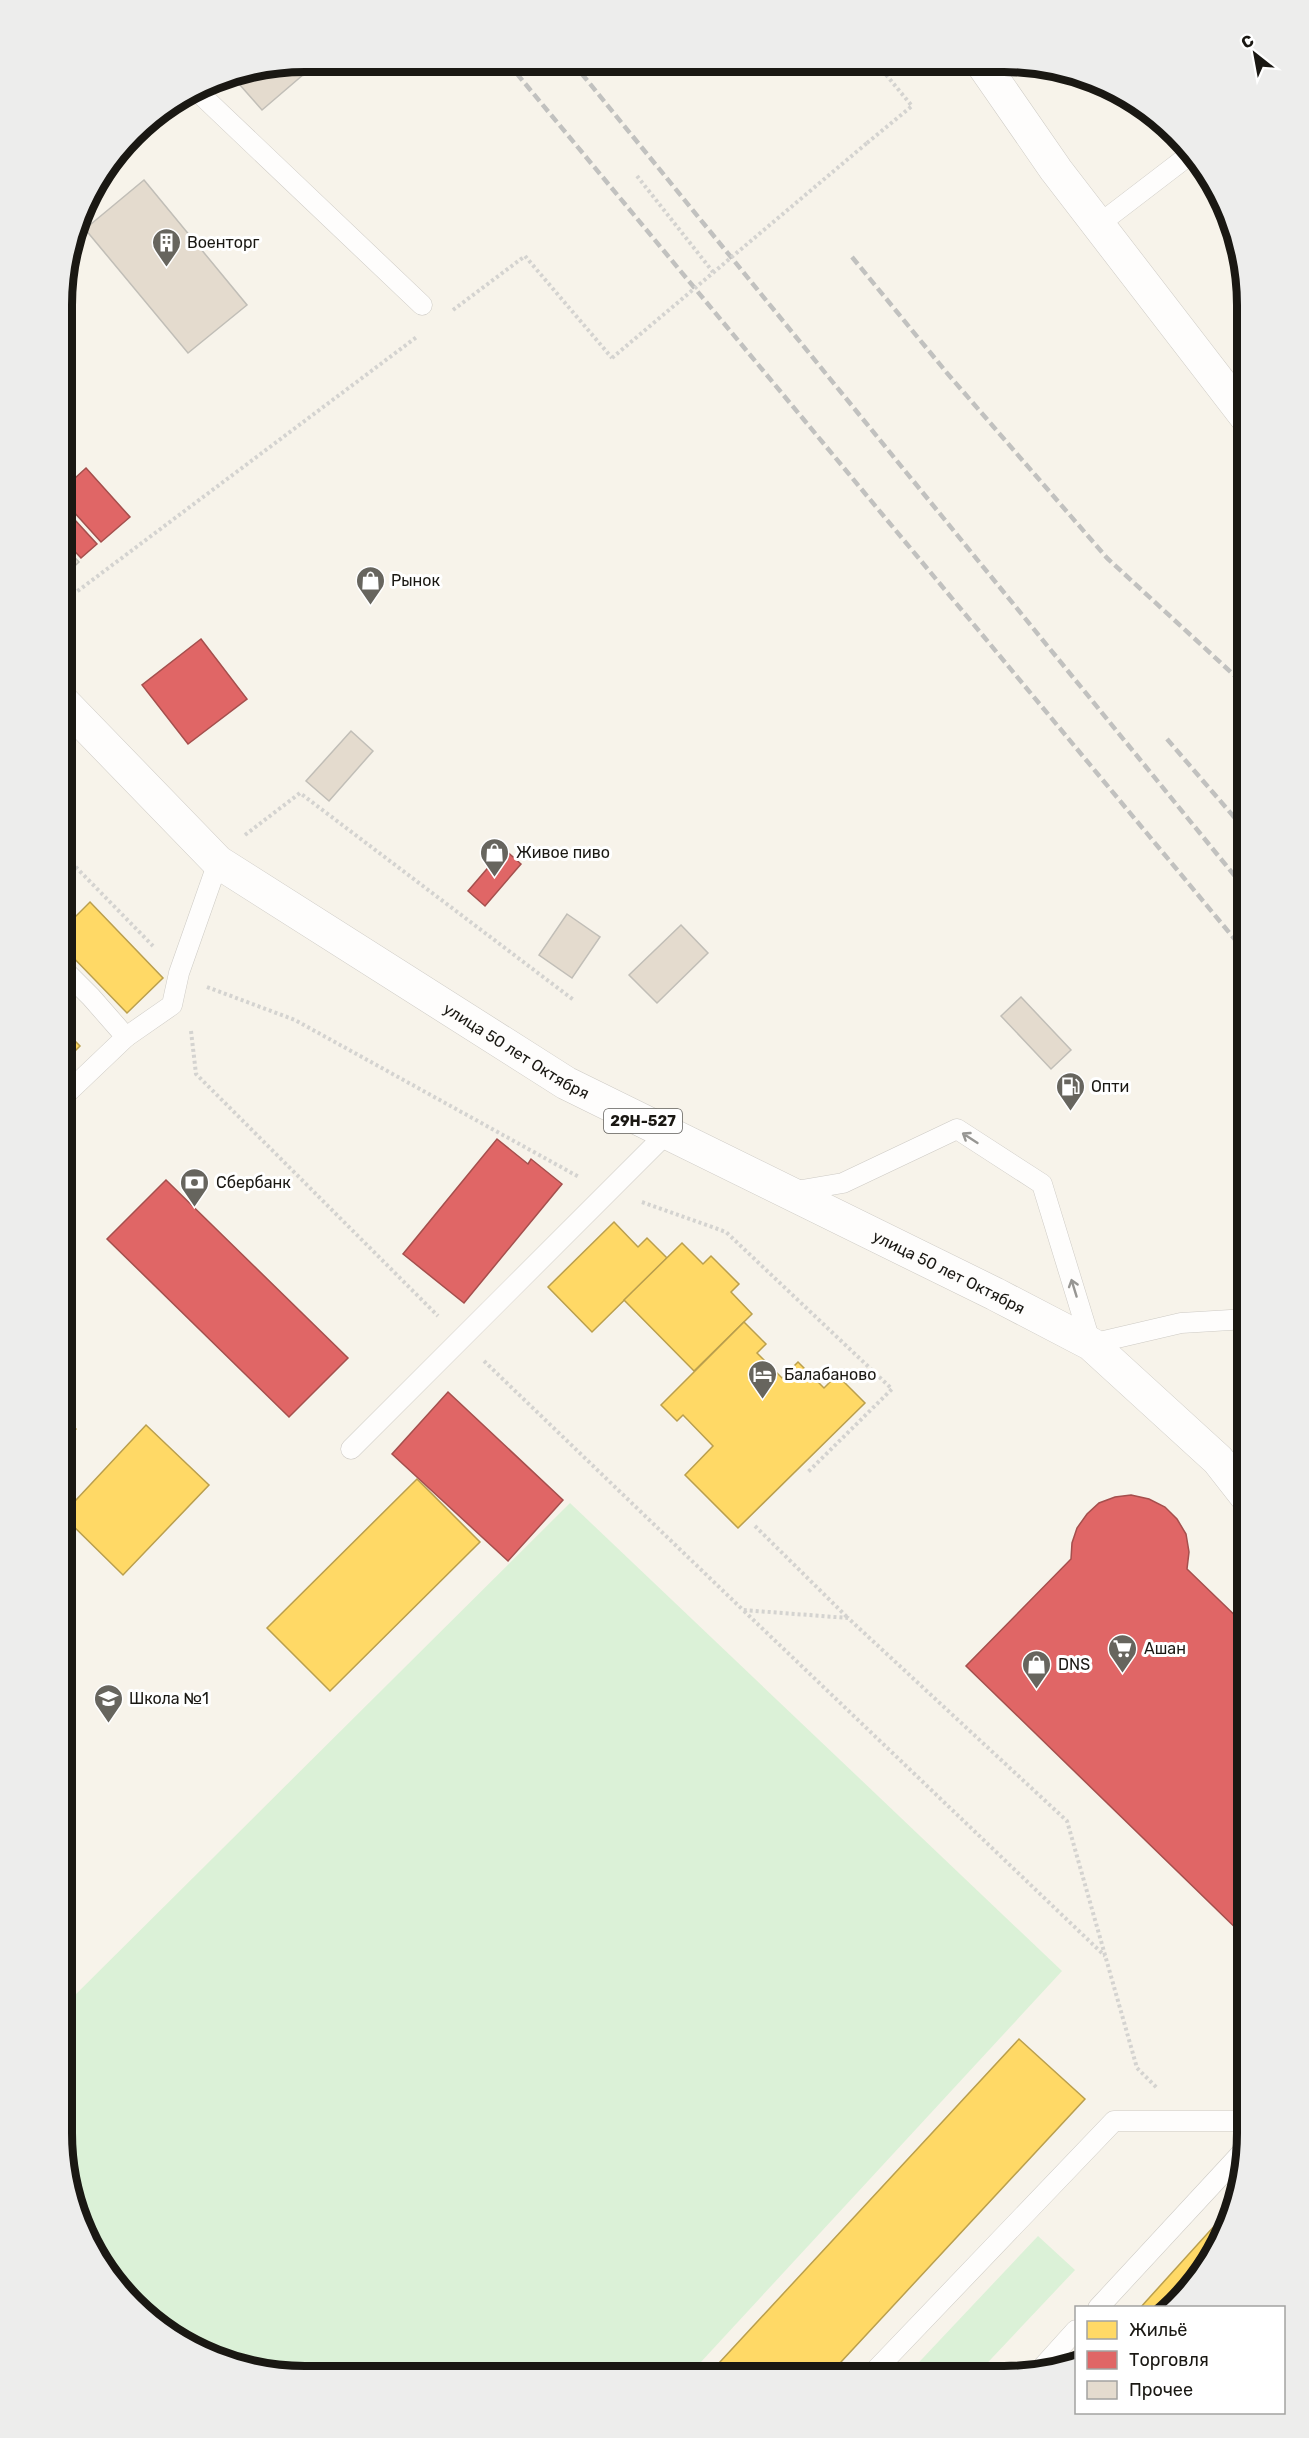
<svg xmlns="http://www.w3.org/2000/svg" width="1309" height="2438" viewBox="0 0 1309 2438" font-family="Rubik,sans-serif">
<rect width="100%" height="100%" fill="#f7f3ea"/>
<g fill="#dbf1d7">
<polygon points="570,1503 1062,1971 688,2376 273,2374 198,2352 145,2316 102,2268 74,2211 62,2133 62,2008"/>
<polygon points="1038,2236 1075,2270 975,2376 906,2376"/>
</g>
<g fill="#ffd966" stroke="#ba9f4d" stroke-width="1.5">
<polygon points="90,902 163,978 127,1013 63,947 63,929"/>
<polygon points="63,1029 80,1046 63,1063"/>
<polygon points="614,1222 638,1247 647,1238 667,1258 592,1332 548,1287"/>
<polygon points="682,1243 703,1264 711,1256 739,1284 731,1292 752,1314 694,1371 624,1300"/>
<polygon points="744,1322 766,1344 757,1353 782,1378 798,1362 824,1388 837,1375 865,1403 738,1528 685,1475 713,1446 683,1415 677,1421 661,1405"/>
<polygon points="62,1416 76,1429 62,1444"/>
<polygon points="146,1425 209,1485 123,1575 62,1515"/>
<polygon points="417,1479 480,1542 330,1691 267,1628"/>
<polygon points="1019,2039 1085,2099 828,2376 707,2376"/>
<polygon points="1216,2224 1225,2233 1197,2282 1169,2308 1140,2308"/>
</g>
<g fill="#e06666" stroke="#a54f4d" stroke-width="1.5">
<polygon points="86,468 130,517 101,542 63,500 63,489"/>
<polygon points="63,507 97,544 81,558 63,539"/>
<polygon points="201,639 247,699 188,744 142,685"/>
<polygon points="504,849 521,864 485,906 468,891"/>
<polygon points="497,1139 528,1164 531,1159 562,1184 464,1303 403,1254"/>
<polygon points="166,1180 348,1358 289,1417 107,1239"/>
<polygon points="448,1392 563,1500 508,1561 392,1454"/>
<polygon points="1131,1495 1149,1499 1165,1507 1177,1519 1186,1534 1189,1552 1187,1569 1247,1627 1247,1939 966,1666 1071,1559 1072,1543 1077,1528 1087,1514 1099,1503 1115,1497"/>
</g>
<g fill="#e4dbce" stroke="#c1beb7" stroke-width="1.5">
<polygon points="305,62 318,62 262,110 232,76"/>
<polygon points="144,180 247,305 188,353 85,229"/>
<polygon points="63,545 79,562 63,577"/>
<polygon points="351,731 373,751 329,801 306,781"/>
<polygon points="567,914 600,937 572,978 539,955"/>
<polygon points="681,925 708,953 657,1003 629,975"/>
<polygon points="1021,997 1071,1050 1051,1069 1001,1016"/>
</g>
<g fill="none" stroke-linecap="round" stroke-linejoin="round">
<defs>
<g id="service">
<polyline points="196,90 422,305"/>
<polyline points="1098,225 1192,153"/>
<polyline points="126,1037 172,1005 179,973 218,862"/>
<polyline points="63,1097 126,1037 91,997 63,969"/>
<polyline points="790,1192 843,1183 957,1129 1042,1184 1091,1344 1181,1323 1247,1319"/>
<polyline points="351,1449 667,1133"/>
<polyline points="1098,2308 1247,2147"/>
<polyline points="1039,2371 1076,2330"/>
<polyline points="870,2376 1114,2121 1247,2121"/>
</g>
<polyline id="minor" points="984,66 1056,170 1247,418"/>
<g id="primary">
<path id="s1" d="M63 702 218 862 566 1083 995 1294 1091 1344 1218 1460 1247 1497"/>
</g>
</defs>
<use href="#service" stroke="#cdcac4" stroke-width="21"/>
<use href="#minor" stroke="#cdcac4" stroke-width="34"/>
<use href="#primary" stroke="#cdcac4" stroke-width="34"/>
<g stroke="#d4d3d0" stroke-width="4" stroke-dasharray="3 3" stroke-linecap="butt">
<polyline points="867,143 912,106 878,65"/>
<polyline points="637,176 713,272"/>
<polyline points="453,310 525,256 612,358"/>
<polyline points="63,602 418,336"/>
<polyline points="245,835 300,793 575,1001"/>
<polyline points="63,854 153,946"/>
<polyline points="207,987 295,1020 579,1177"/>
<polyline points="191,1031 196,1074 438,1316"/>
<polyline points="642,1202 726,1232 892,1389 808,1472"/>
<polyline points="484,1361 743,1610 848,1618 1067,1821 1137,2068 1157,2088"/>
<polyline points="755,1526 848,1618"/>
<polyline points="744,1611 1105,1956"/>
</g>
<use href="#service" stroke="#fefdfc" stroke-width="20"/>
<use href="#minor" stroke="#fefdfc" stroke-width="33"/>
<use href="#primary" stroke="#fefdfc" stroke-width="33"/>
<g stroke="#c1c1bf" stroke-width="4.5" stroke-dasharray="9 4.5" stroke-linecap="butt">
<polyline points="508,63 1247,954"/>
<polyline points="573,63 1247,891"/>
<polyline points="852,257 947,373 1107,558 1247,687"/>
<polyline points="1167,739 1247,832"/>
</g>
<polyline stroke="#d4d3d0" stroke-width="4" stroke-dasharray="3 3" stroke-linecap="butt" points="612,358 867,143"/>
</g>
<defs><path id="oneway-shaft" d="M-6 0H5M1.5-3L5.5 0L1.5 3" fill="none" stroke-width="1.6" stroke-linecap="round" stroke-linejoin="round" transform="scale(1.5)"/></defs>
<g stroke="#979693">
<use href="#oneway-shaft" transform="translate(970 1138) rotate(-147)"/>
<use href="#oneway-shaft" transform="translate(1074 1288) rotate(-107)"/>
</g>
<defs>
<symbol id="building-pin" viewBox="-11 -11 22 30"><path d="M0 17L-7.5 6A9.5 9.5 0 1 1 7.5 6Z" fill="#67655e" stroke="#fff"/><path d="M-4-6H4V6H1V3H-1V6H-4ZM-2.5-4.3h1.7v1.8h-1.7ZM.8-4.3h1.7v1.8H.8ZM-2.5-1h1.7V.8h-1.7ZM.8-1h1.7V.8H.8Z" fill="#fff"/></symbol>
<symbol id="shop-pin" viewBox="-11 -11 22 30"><path d="M0 17L-7.5 6A9.5 9.5 0 1 1 7.5 6Z" fill="#67655e" stroke="#fff"/><path d="M-5-2.5h2.3a2.7 3.5 0 0 1 5.4 0H5L5.5 6h-11ZM-1.5-2.5h3a1.5 2.3 0 0 0-3 0Z" fill="#fff"/></symbol>
<symbol id="fuel-pin" viewBox="-11 -11 22 30"><path d="M0 17L-7.5 6A9.5 9.5 0 1 1 7.5 6Z" fill="#67655e" stroke="#fff"/><path d="M-5.5-6h7V0h2V4h1.3V-2.5L3-4.5l.8-.8L6-3V5H2.5V1h-1V6h-7ZM-4.2-4.7v3.2H.2V-4.7Z" fill="#fff"/></symbol>
<symbol id="bank-pin" viewBox="-11 -11 22 30"><path d="M0 17L-7.5 6A9.5 9.5 0 1 1 7.5 6Z" fill="#67655e" stroke="#fff"/><path d="M-6-4H6V4H-6ZM0-2.3a2.3 2.3 0 1 0 0 4.6a2.3 2.3 0 1 0 0-4.6Z" fill="#fff"/></symbol>
<symbol id="hotel-pin" viewBox="-11 -11 22 30"><path d="M0 17L-7.5 6A9.5 9.5 0 1 1 7.5 6Z" fill="#67655e" stroke="#fff"/><path d="M-6-4.5h1.5V1H6V5H4.5V3h-9V5H-6ZM-4 0a1.8 1.8 0 1 1 3.6 0ZM.5 0V-2.5h3Q6-2.5 6 0Z" fill="#fff"/></symbol>
<symbol id="supermarket-pin" viewBox="-11 -11 22 30"><path d="M0 17L-7.5 6A9.5 9.5 0 1 1 7.5 6Z" fill="#67655e" stroke="#fff"/><path d="M-6-5.5h2.5l.6 2H6L4.5 2H-2.5L-4.4-4H-6ZM-1.5 3.2a1.3 1.3 0 1 0 .1 0ZM3 3.2a1.3 1.3 0 1 0 .1 0Z" fill="#fff"/></symbol>
<symbol id="school-pin" viewBox="-11 -11 22 30"><path d="M0 17L-7.5 6A9.5 9.5 0 1 1 7.5 6Z" fill="#67655e" stroke="#fff"/><path d="M0-5L7-2L0 1L-7-2ZM-4 1L0 2.5L4 1V4Q0 6-4 4Z" fill="#fff"/></symbol>
</defs>
<g fill-rule="evenodd">
<use href="#building-pin" x="150" y="226" width="33" height="45"/>
<use href="#shop-pin" x="354" y="564" width="33" height="45"/>
<use href="#shop-pin" x="478" y="836" width="33" height="45"/>
<use href="#fuel-pin" x="1054" y="1070" width="33" height="45"/>
<use href="#bank-pin" x="178" y="1166" width="33" height="45"/>
<use href="#hotel-pin" x="746" y="1358" width="33" height="45"/>
<use href="#supermarket-pin" x="1106" y="1632" width="33" height="45"/>
<use href="#shop-pin" x="1020" y="1648" width="33" height="45"/>
<use href="#school-pin" x="92" y="1682" width="33" height="45"/>
</g>
<g text-anchor="middle" stroke-width="6" stroke-linejoin="round" paint-order="stroke">
<rect fill="#fff" stroke="#5f5d5a" stroke-width="1.5" x="604" y="1109" width="78" height="24" rx="4.5"/>
<g font-size="15" font-weight="bold" fill="#1a1813">
<text x="643" y="1126">29Н-527</text>
</g>
<g font-size="16" fill="#1a1813" stroke="#fff" text-anchor="start">
<text x="187" y="248">Военторг</text>
<text x="391" y="586">Рынок</text>
<text x="516" y="858">Живое пиво</text>
<text x="1091" y="1092">Опти</text>
<text x="216" y="1188">Сбербанк</text>
<text x="784" y="1380">Балабаново</text>
<text x="1144" y="1654">Ашан</text>
<text x="1058" y="1670">DNS</text>
<text x="129" y="1704">Школа №1</text>
</g>
<g font-size="16" fill="#1a1813" stroke="#fff">
<text dy="6" stroke="none"><textPath href="#s1" startOffset="576">улица 50 лет Октября</textPath></text>
<text dy="6" stroke="none"><textPath href="#s1" startOffset="1062">улица 50 лет Октября</textPath></text>
</g>
</g>
<path d="M0 0H1309V2438H0ZM305 72H1004A233 233 0 0 1 1237 305V2133A233 233 0 0 1 1004 2366H305A233 233 0 0 1 72 2133V305A233 233 0 0 1 305 72Z" fill="#ededec" fill-rule="evenodd"/>
<path fill="none" stroke="#1a1813" stroke-width="8" d="M305 72H1004A233 233 0 0 1 1237 305V2133A233 233 0 0 1 1004 2366H305A233 233 0 0 1 72 2133V305A233 233 0 0 1 305 72Z"/>
<rect x="1075" y="2306" width="210" height="108" fill="#ffffff" stroke="#a3a3a1" stroke-width="1.5"/>
<rect x="1087" y="2321" width="30" height="18" fill="#ffd966" stroke="#a3a3a1" stroke-width="1.5"/>
<text x="1129" y="2336" font-size="18" fill="#1a1813">Жильё</text>
<rect x="1087" y="2351" width="30" height="18" fill="#e06666" stroke="#a3a3a1" stroke-width="1.5"/>
<text x="1129" y="2366" font-size="18" fill="#1a1813">Торговля</text>
<rect x="1087" y="2381" width="30" height="18" fill="#e4dbce" stroke="#a3a3a1" stroke-width="1.5"/>
<text x="1129" y="2396" font-size="18" fill="#1a1813">Прочее</text>
<g transform="translate(1255 54) rotate(329)" stroke="#ffffff" stroke-width="4.5" paint-order="stroke">
<path d="M0-4.5L10 22L0 15L-10 22Z" fill="#1a1813"/>
<text y="-9" font-size="16" font-weight="bold" text-anchor="middle" fill="#1a1813">С</text>
</g>
</svg>
